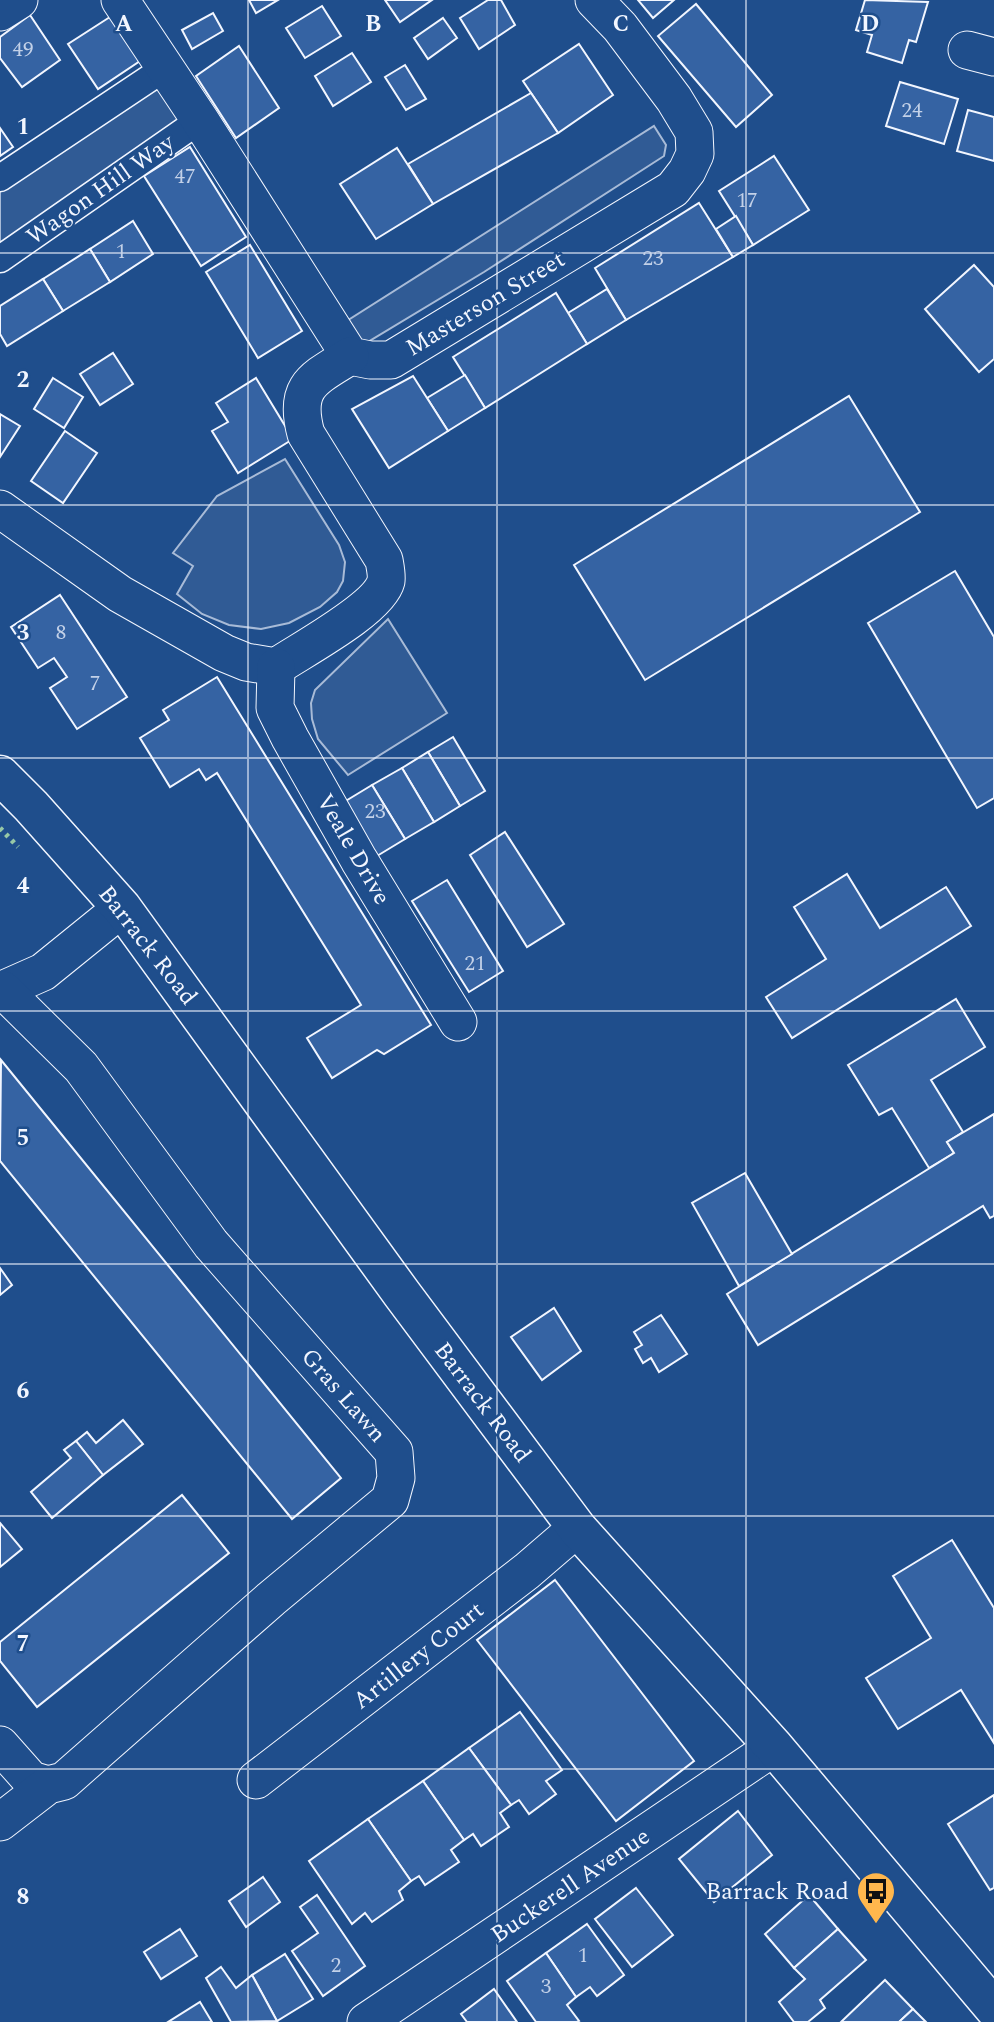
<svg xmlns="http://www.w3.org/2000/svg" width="994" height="2022" viewBox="0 0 994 2022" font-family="Spectral,serif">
<rect width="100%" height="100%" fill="#1f4e8c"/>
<g fill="#305b95" stroke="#a8bbd7" stroke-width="2">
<polygon points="158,82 189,133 0,253 0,188"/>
<polygon points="654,126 666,145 664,156 484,272 366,343 351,336 342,324"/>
<polygon points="285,459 339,545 345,562 343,581 337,592 320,607 289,623 261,629 229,625 202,614 177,594 193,566 173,553 217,496"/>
<polygon points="388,619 447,713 348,775 318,739 312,719 311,703 315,690"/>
</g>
<g fill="#3563a3" stroke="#f2f6ff" stroke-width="2">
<polygon points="249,0 278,0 256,13"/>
<polygon points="385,0 432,0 400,22"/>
<polygon points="488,0 501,0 515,25 479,49 460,18"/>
<polygon points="638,0 674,0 653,18"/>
<polygon points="865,0 928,2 916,42 909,40 902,63 867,52 872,35 856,30"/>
<polygon points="696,4 772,95 736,127 658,36"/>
<polygon points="322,6 341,36 305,58 286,28"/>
<polygon points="213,13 223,31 192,49 182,30"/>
<polygon points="30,15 60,60 22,87 0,58 0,37"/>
<polygon points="113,15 143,59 98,89 68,44"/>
<polygon points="443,18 457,38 428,59 414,38"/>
<polygon points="579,44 613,95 558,133 523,81"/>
<polygon points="239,46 279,108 236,138 196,76"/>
<polygon points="352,53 371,82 333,106 315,76"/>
<polygon points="405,65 426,99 406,110 385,77"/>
<polygon points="900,82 958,99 944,144 886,126"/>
<polygon points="531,93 558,133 433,204 408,164"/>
<polygon points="968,110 994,117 994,161 957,151"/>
<polygon points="0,128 13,147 0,156"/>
<polygon points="190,147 246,237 201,266 144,176"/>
<polygon points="397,148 433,204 376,239 340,184"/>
<polygon points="774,156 809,210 753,245 719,191"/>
<polygon points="699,203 733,257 626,320 595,268"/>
<polygon points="736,216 753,245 733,257 716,229"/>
<polygon points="133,221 153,254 110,282 90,249"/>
<polygon points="250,245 302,331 258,358 206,272"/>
<polygon points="90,249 110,282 63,311 43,279"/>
<polygon points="974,265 994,287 994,359 979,372 925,309"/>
<polygon points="43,279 63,311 7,346 0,334 0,306"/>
<polygon points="607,289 626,320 587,344 568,313"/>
<polygon points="556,293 587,344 485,408 453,357"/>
<polygon points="113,353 133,384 100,405 80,374"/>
<polygon points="465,375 485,408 448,431 427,398"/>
<polygon points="413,376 448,431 389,468 352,409"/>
<polygon points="53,378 83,397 64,428 34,409"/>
<polygon points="256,378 293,439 238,473 212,431 228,422 216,403"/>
<polygon points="849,396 920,512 645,680 574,565"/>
<polygon points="0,414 20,426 0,457"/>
<polygon points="65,431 97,453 63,503 31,481"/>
<polygon points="955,571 994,637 994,798 977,808 868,623"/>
<polygon points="60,595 127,697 77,729 50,688 67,677 54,658 38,668 11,627"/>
<polygon points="217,677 431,1025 384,1054 377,1050 332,1078 307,1038 361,1005 217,773 206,780 199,769 170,787 140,738 169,720 163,710"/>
<polygon points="453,737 485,791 460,806 428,752"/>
<polygon points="428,752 460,806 434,822 402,768"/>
<polygon points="402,768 434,822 405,839 372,785"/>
<polygon points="372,785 405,839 377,856 344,802"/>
<polygon points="505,832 564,924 527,947 470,855"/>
<polygon points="847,874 880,928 946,887 971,926 792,1038 766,997 826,959 794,907"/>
<polygon points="447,880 503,971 469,992 412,901"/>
<polygon points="956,999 985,1047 931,1080 963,1132 947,1142 954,1153 929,1168 892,1108 879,1115 848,1065"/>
<polygon points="1,1060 341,1478 292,1519 0,1161"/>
<polygon points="994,1114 994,1216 990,1218 983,1206 758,1345 727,1294 954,1153 947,1142"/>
<polygon points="745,1173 792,1254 739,1286 692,1203"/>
<polygon points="0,1268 12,1285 0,1295"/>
<polygon points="554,1308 581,1351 542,1380 511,1337"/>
<polygon points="661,1315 687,1354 659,1372 651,1358 643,1363 635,1349 642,1345 634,1332"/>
<polygon points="123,1420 143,1444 103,1475 76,1441 87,1432 96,1443"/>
<polygon points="76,1441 103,1475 52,1518 31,1492 71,1458 64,1450"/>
<polygon points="182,1495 229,1553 37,1707 0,1661 0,1642"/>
<polygon points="0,1523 22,1549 0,1567"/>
<polygon points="952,1540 994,1608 994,1743 961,1690 898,1729 866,1678 931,1638 893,1576"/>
<polygon points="555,1580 694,1761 616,1821 477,1640"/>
<polygon points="520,1712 562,1770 546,1781 556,1794 529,1814 519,1800 511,1805 469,1748"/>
<polygon points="469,1748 511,1805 500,1813 509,1827 481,1846 473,1834 464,1840 423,1781"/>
<polygon points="423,1781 464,1840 451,1850 459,1862 425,1885 419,1876 411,1881 368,1819"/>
<polygon points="994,1795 994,1888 990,1890 948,1824"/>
<polygon points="738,1811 772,1855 714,1902 679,1859"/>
<polygon points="368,1819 411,1881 399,1891 403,1900 372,1922 365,1913 352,1924 309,1861"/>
<polygon points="263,1877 280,1902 246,1927 229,1901"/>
<polygon points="636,1888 673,1935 632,1967 595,1919"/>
<polygon points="317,1895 365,1966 323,1996 292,1951 318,1933 300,1907"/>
<polygon points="809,1895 838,1929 794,1968 765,1934"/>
<polygon points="587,1924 624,1975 597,1996 590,1987 576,1997 546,1953"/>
<polygon points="180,1929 197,1956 161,1979 144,1952"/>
<polygon points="838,1929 866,1960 820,2000 825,2008 808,2022 794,2022 779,2002 805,1979 794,1968"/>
<polygon points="546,1953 576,1997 567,2005 579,2021 577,2022 536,2022 507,1981"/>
<polygon points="285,1954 313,1999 277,2021 252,1975"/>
<polygon points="221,1967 236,1988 252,1975 277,2021 231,2022 206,1978"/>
<polygon points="885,1980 913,2009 899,2022 841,2022"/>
<polygon points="494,1989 517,2022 467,2022 461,2014"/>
<polygon points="200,2002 212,2022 168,2022"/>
<polygon points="913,2009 926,2022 899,2022"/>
</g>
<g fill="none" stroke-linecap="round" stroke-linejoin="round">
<defs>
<g id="pedestrian">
<polyline points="0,178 165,68"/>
<polyline points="0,259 200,120"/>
</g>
<g id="minor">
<polyline points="120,0 200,120 350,356 370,360 391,360 673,189 687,171 695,154 694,132 674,99 620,27 594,0"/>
<polyline points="0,12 19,0"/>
<polyline points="967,50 994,57"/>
<path d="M0 509 120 594 224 653 246 662 276 667C301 650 379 609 386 581 387 575 385 566 384 560L306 434C293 386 313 379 350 356"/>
<polyline points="276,667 275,708 290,738 359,860 458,1022"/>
<polyline points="0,991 43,972 122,908"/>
<polyline points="0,1745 31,1780 48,1785"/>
<polyline points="256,1780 527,1571 577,1528"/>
<polyline points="0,1822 48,1785 64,1781 271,1599 390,1500 396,1478 394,1452 211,1244 81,1067 3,990"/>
<polyline points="366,2022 774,1747"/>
</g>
<polyline id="tertiary" points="0,775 31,806 122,908 402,1294 577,1528 774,1747 994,2008"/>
</defs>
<use href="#pedestrian" stroke="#f2f6ff" stroke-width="29"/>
<use href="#minor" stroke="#f2f6ff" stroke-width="39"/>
<use href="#tertiary" stroke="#f2f6ff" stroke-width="41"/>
<use href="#pedestrian" stroke="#1f4e8c" stroke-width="26"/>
<use href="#minor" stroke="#1f4e8c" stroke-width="37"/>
<use href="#tertiary" stroke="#1f4e8c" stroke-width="38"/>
<polyline stroke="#97c8a6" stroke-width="5" stroke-dasharray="3.5 5" stroke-linecap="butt" points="0,828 18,847"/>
</g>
<path fill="none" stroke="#f2f6ff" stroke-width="2" stroke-opacity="0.55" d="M248 0V2022M497 0V2022M746 0V2022M0 253H994M0 505H994M0 758H994M0 1011H994M0 1264H994M0 1516H994M0 1769H994"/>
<defs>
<symbol id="bus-pin" viewBox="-11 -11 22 30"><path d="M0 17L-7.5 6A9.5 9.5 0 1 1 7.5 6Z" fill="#ffb74d" stroke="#1f4e8c"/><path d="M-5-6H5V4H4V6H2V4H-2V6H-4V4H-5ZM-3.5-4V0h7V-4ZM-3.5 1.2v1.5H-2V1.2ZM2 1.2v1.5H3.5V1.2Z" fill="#111"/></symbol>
</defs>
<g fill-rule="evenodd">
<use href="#bus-pin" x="854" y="1869" width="44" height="60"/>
</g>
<g text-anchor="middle" stroke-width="5" stroke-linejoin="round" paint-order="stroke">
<g font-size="21" fill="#c3d1e8">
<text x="23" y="56">49</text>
<text x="912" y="117">24</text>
<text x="185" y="183">47</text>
<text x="747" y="207">17</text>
<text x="121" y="258">1</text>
<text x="653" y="265">23</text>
<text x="61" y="639">8</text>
<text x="95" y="690">7</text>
<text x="375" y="818">23</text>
<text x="475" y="970">21</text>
<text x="583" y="1962">1</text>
<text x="336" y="1972">2</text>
<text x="546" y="1993">3</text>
</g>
<g font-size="24" fill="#f2f6ff" stroke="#1f4e8c">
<text transform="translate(100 189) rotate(-35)" y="8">Wagon Hill Way</text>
<text transform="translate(485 303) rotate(-31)" y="8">Masterson Street</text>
<text transform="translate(354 849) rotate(60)" y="8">Veale Drive</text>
<text transform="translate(148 945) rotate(52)" y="8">Barrack Road</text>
<text transform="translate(344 1395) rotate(49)" y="8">Gras Lawn</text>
<text transform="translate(483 1402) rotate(53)" y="8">Barrack Road</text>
<text transform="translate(418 1655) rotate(-38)" y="8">Artillery Court</text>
<text transform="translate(570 1885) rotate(-34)" y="8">Buckerell Avenue</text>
</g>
<g font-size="24" fill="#f2f6ff" stroke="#1f4e8c" text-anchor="end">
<text x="849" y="1899">Barrack Road</text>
</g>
</g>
<g font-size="23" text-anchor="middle" font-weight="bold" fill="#f2f6ff" stroke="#1f4e8c" stroke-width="5" stroke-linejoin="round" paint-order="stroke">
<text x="124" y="31">A</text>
<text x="373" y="31">B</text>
<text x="621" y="31">C</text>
<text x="870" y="31">D</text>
<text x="23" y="134">1</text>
<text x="23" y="387">2</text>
<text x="23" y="640">3</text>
<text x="23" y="893">4</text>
<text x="23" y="1145">5</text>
<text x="23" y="1398">6</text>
<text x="23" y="1651">7</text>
<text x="23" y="1904">8</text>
</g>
</svg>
